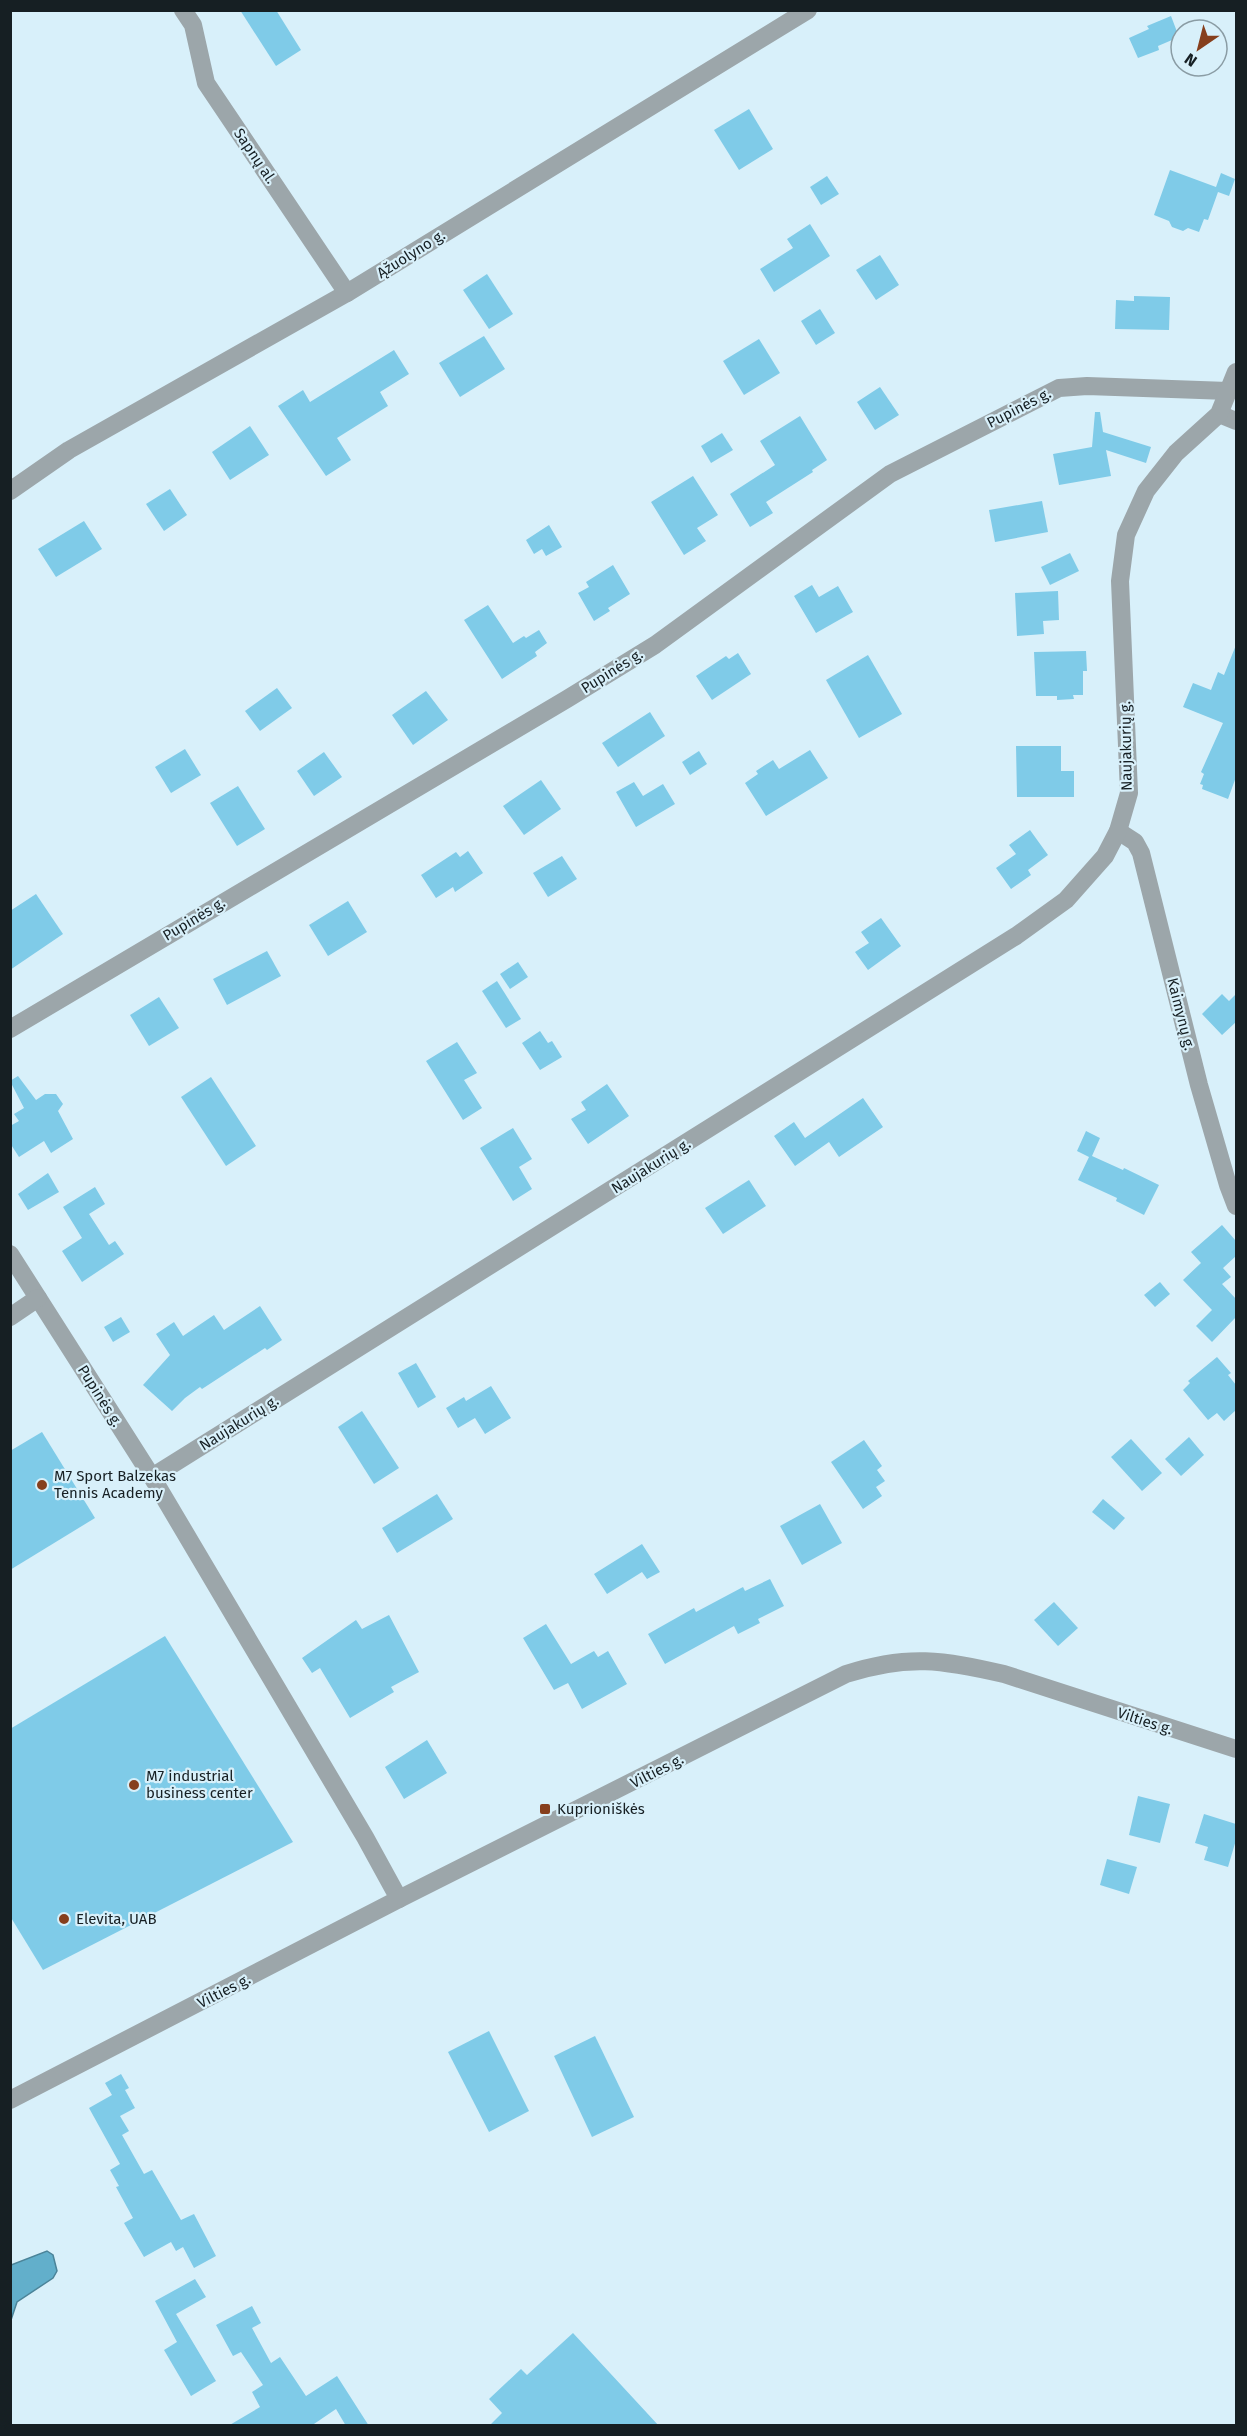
<svg xmlns="http://www.w3.org/2000/svg" width="1247" height="2436" viewBox="0 0 1247 2436" font-family="'Fira Sans',sans-serif">
<rect width="100%" height="100%" fill="#d8f0fa"/>
<polygon fill="#62afcb" stroke="#4b8499" stroke-width="1.5" points="47,2251 53,2255 57,2271 53,2278 17,2302 11,2320 11,2265"/>
<g fill="#7fcbe8">
<polygon points="240,10 276,10 301,50 276,66"/>
<polygon points="1171,16 1179,37 1158,46 1159,50 1138,58 1129,38 1149,29 1147,26"/>
<polygon points="749,109 773,149 739,170 714,130"/>
<polygon points="1170,170 1216,187 1221,173 1235,179 1229,196 1218,192 1208,220 1204,219 1199,232 1188,228 1183,231 1172,227 1169,221 1154,215"/>
<polygon points="827,176 839,194 821,205 810,187"/>
<polygon points="810,224 830,256 774,292 760,269 793,248 787,239"/>
<polygon points="880,255 899,285 876,300 856,270"/>
<polygon points="487,274 513,314 489,329 463,290"/>
<polygon points="1134,296 1170,297 1169,330 1115,329 1116,300 1134,301"/>
<polygon points="820,309 835,333 816,345 801,321"/>
<polygon points="484,336 505,369 460,397 439,363"/>
<polygon points="759,339 780,373 744,395 723,361"/>
<polygon points="394,350 409,374 380,392 388,406 337,438 351,460 326,476 278,406 303,390 310,402"/>
<polygon points="880,387 899,415 875,430 857,402"/>
<polygon points="1095,412 1100,412 1103,432 1151,447 1146,463 1106,450 1111,476 1059,485 1053,454 1092,447"/>
<polygon points="800,416 827,460 812,470 813,472 766,502 773,513 750,527 730,494 775,465 760,441"/>
<polygon points="250,426 269,455 230,480 212,452"/>
<polygon points="722,433 733,450 711,463 701,446"/>
<polygon points="693,476 718,515 697,528 706,541 684,555 651,502"/>
<polygon points="170,489 187,515 164,531 146,504"/>
<polygon points="1042,501 1048,532 995,542 989,510"/>
<polygon points="84,521 102,549 56,577 38,549"/>
<polygon points="549,525 562,547 546,556 542,549 534,554 526,540"/>
<polygon points="1070,553 1079,571 1050,585 1041,567"/>
<polygon points="613,565 630,594 608,608 610,611 594,621 578,593 589,587 586,582"/>
<polygon points="812,585 819,597 838,586 853,612 816,633 794,596"/>
<polygon points="1058,591 1059,620 1043,621 1044,634 1017,636 1015,593"/>
<polygon points="488,605 513,643 524,636 526,638 539,630 547,643 535,652 537,656 502,679 464,620"/>
<polygon points="1236,645 1236,777 1228,799 1202,789 1203,785 1200,784 1204,774 1201,772 1223,723 1183,707 1193,683 1211,690 1218,672 1224,675"/>
<polygon points="1086,651 1087,671 1083,671 1083,695 1073,695 1074,699 1057,700 1057,696 1036,696 1034,652"/>
<polygon points="738,653 751,674 712,700 696,676 726,656 729,659"/>
<polygon points="868,655 902,714 859,738 826,680"/>
<polygon points="277,688 292,708 260,731 245,711"/>
<polygon points="426,691 448,720 413,745 392,715"/>
<polygon points="650,712 665,736 618,767 602,743"/>
<polygon points="1016,746 1061,746 1061,771 1074,771 1074,797 1017,797"/>
<polygon points="185,749 201,775 171,793 155,767"/>
<polygon points="810,750 828,778 766,816 745,783 758,774 756,771 773,760 779,769"/>
<polygon points="699,751 707,764 690,775 682,762"/>
<polygon points="324,752 342,777 314,796 297,771"/>
<polygon points="541,780 561,809 524,835 503,806"/>
<polygon points="634,782 643,796 663,784 675,804 636,827 616,792"/>
<polygon points="238,786 265,829 237,846 210,803"/>
<polygon points="1030,830 1048,855 1028,870 1031,875 1011,889 996,868 1016,854 1009,845"/>
<polygon points="468,851 483,873 455,892 453,887 436,898 421,875 456,852 460,857"/>
<polygon points="562,856 577,879 548,897 533,873"/>
<polygon points="36,894 63,934 10,970 10,911"/>
<polygon points="348,901 367,932 328,956 309,925"/>
<polygon points="881,918 901,946 868,970 855,952 869,943 861,932"/>
<polygon points="267,951 281,976 227,1005 213,979"/>
<polygon points="518,962 528,977 510,989 500,974"/>
<polygon points="497,981 521,1019 506,1028 482,991"/>
<polygon points="1222,994 1229,1001 1236,994 1236,1022 1222,1035 1202,1014"/>
<polygon points="159,997 179,1028 149,1046 130,1015"/>
<polygon points="540,1031 548,1043 552,1041 562,1057 540,1070 522,1043"/>
<polygon points="457,1042 477,1073 464,1080 482,1108 463,1120 426,1061"/>
<polygon points="18,1076 36,1100 45,1094 56,1094 63,1104 58,1111 73,1139 51,1153 44,1141 19,1157 10,1143 10,1126 19,1121 14,1114 24,1108 10,1081"/>
<polygon points="211,1077 256,1146 226,1166 181,1097"/>
<polygon points="607,1084 629,1116 588,1144 571,1119 586,1110 581,1102"/>
<polygon points="863,1098 883,1127 839,1157 829,1142 795,1166 774,1136 794,1122 805,1138"/>
<polygon points="513,1128 532,1159 519,1167 532,1189 513,1201 480,1148"/>
<polygon points="1086,1131 1100,1138 1092,1156 1123,1170 1124,1168 1159,1185 1144,1215 1116,1201 1117,1198 1078,1180 1089,1157 1077,1151"/>
<polygon points="48,1173 59,1192 28,1210 18,1194"/>
<polygon points="749,1180 766,1206 723,1234 705,1208"/>
<polygon points="95,1187 105,1204 89,1214 109,1245 115,1241 124,1254 82,1282 62,1251 82,1238 63,1207"/>
<polygon points="1222,1225 1236,1241 1236,1256 1223,1268 1231,1277 1222,1284 1236,1299 1236,1317 1212,1342 1196,1326 1212,1310 1183,1280 1201,1263 1191,1252"/>
<polygon points="1160,1282 1170,1294 1155,1307 1144,1295"/>
<polygon points="260,1306 282,1340 267,1350 265,1348 202,1389 200,1387 185,1398 172,1411 143,1385 170,1355 156,1334 174,1322 183,1336 214,1315 224,1330"/>
<polygon points="121,1317 130,1332 113,1342 104,1327"/>
<polygon points="1217,1357 1231,1373 1228,1375 1236,1385 1236,1410 1224,1421 1217,1413 1208,1420 1183,1390 1190,1383 1188,1381"/>
<polygon points="416,1363 436,1397 418,1408 398,1373"/>
<polygon points="491,1386 511,1418 485,1434 475,1418 458,1428 446,1408 464,1397 466,1401"/>
<polygon points="362,1411 399,1468 374,1484 338,1427"/>
<polygon points="42,1432 95,1518 10,1570 10,1451"/>
<polygon points="1189,1437 1204,1455 1181,1476 1165,1459"/>
<polygon points="1131,1439 1162,1473 1142,1491 1111,1457"/>
<polygon points="864,1440 882,1466 877,1470 885,1481 876,1487 882,1496 863,1509 831,1462"/>
<polygon points="437,1494 453,1519 397,1553 382,1528"/>
<polygon points="1103,1499 1125,1518 1114,1530 1092,1512"/>
<polygon points="820,1504 842,1543 802,1565 780,1526"/>
<polygon points="642,1544 660,1572 647,1579 642,1572 607,1594 594,1574"/>
<polygon points="770,1579 784,1606 758,1619 760,1623 738,1634 734,1626 665,1664 648,1634 694,1608 696,1612 743,1587 745,1591"/>
<polygon points="1054,1602 1078,1628 1058,1646 1034,1620"/>
<polygon points="389,1615 419,1672 391,1687 394,1692 350,1718 320,1668 312,1673 302,1658 356,1620 362,1629"/>
<polygon points="546,1624 571,1664 594,1651 598,1657 608,1651 627,1684 582,1709 568,1683 554,1690 523,1638"/>
<polygon points="165,1636 293,1842 43,1970 10,1916 10,1729"/>
<polygon points="427,1740 447,1773 404,1799 385,1767"/>
<polygon points="1138,1796 1170,1804 1160,1843 1129,1835"/>
<polygon points="1204,1814 1236,1824 1236,1840 1228,1867 1204,1860 1208,1847 1195,1843"/>
<polygon points="1107,1859 1137,1867 1129,1894 1100,1885"/>
<polygon points="489,2031 529,2111 489,2132 448,2052"/>
<polygon points="595,2036 634,2117 592,2137 554,2056"/>
<polygon points="121,2074 129,2088 125,2090 135,2108 120,2116 129,2131 122,2135 144,2174 152,2170 181,2220 194,2214 216,2256 194,2268 183,2247 176,2251 171,2242 144,2257 124,2223 133,2218 116,2187 119,2186 110,2170 120,2164 89,2108 112,2095 105,2083"/>
<polygon points="195,2279 206,2297 176,2314 216,2381 191,2396 164,2350 177,2342 155,2301"/>
<polygon points="252,2306 261,2323 252,2328 271,2363 280,2357 306,2396 337,2376 369,2426 346,2426 336,2409 311,2426 228,2426 260,2407 252,2392 263,2385 241,2352 233,2356 216,2325"/>
<polygon points="573,2333 659,2426 489,2426 502,2413 489,2399 521,2369 527,2375"/>
</g>
<g fill="none" stroke-linecap="round" stroke-linejoin="round">
<g stroke="#9ca6aa" stroke-width="18">
<polyline points="183,10 193,25 206,83 347,293"/>
<polyline points="1219,414 1236,421"/>
<polyline points="10,491 69,450 347,293 808,10"/>
<polyline points="1118,831 1135,842 1141,853 1199,1085 1228,1185 1236,1206"/>
<polyline points="10,1029 567,699 655,645 890,474 1059,388 1087,386 1228,391"/>
<polyline points="10,1254 152,1477"/>
<polyline points="10,1317 38,1298"/>
<polyline points="399,1899 365,1837 152,1477 1016,936 1066,900 1105,856 1118,831 1129,793 1120,581 1126,535 1146,491 1176,453 1219,414 1236,372"/>
<path d="M10 2100 399 1899 846 1674C908 1654 943 1660 1004 1674L1236 1749"/>
</g>
</g>
<g fill="#863f1d" stroke="#d8f0fa" stroke-width="2">
<circle cx="42" cy="1485" r="6"/>
<circle cx="134" cy="1785" r="6"/>
<rect x="539" y="1803" width="12" height="12" rx="3"/>
<circle cx="64" cy="1919" r="6"/>
</g>
<g text-anchor="middle" stroke-width="4.5" stroke-linejoin="round" paint-order="stroke">
<g font-size="15" fill="#161f23" stroke="#d8f0fa">
<text transform="translate(255 156) rotate(56)" y="5">Sapnų al.</text>
<text transform="translate(411 254) rotate(-32)" y="5">Ąžuolyno g.</text>
<text transform="translate(1019 408) rotate(-27)" y="5">Pupinės g.</text>
<text transform="translate(612 671) rotate(-32)" y="5">Pupinės g.</text>
<text transform="translate(1126 746) rotate(-91)" y="5">Naujakurių g.</text>
<text transform="translate(194 919) rotate(-31)" y="5">Pupinės g.</text>
<text transform="translate(1181 1014) rotate(76)" y="5">Kaimynų g.</text>
<text transform="translate(651 1166) rotate(-32)" y="5">Naujakurių g.</text>
<text transform="translate(100 1396) rotate(58)" y="5">Pupinės g.</text>
<text transform="translate(239 1423) rotate(-32)" y="5">Naujakurių g.</text>
<text transform="translate(1145 1721) rotate(18)" y="5">Vilties g.</text>
<text transform="translate(657 1771) rotate(-27)" y="5">Vilties g.</text>
<text transform="translate(224 1991) rotate(-27)" y="5">Vilties g.</text>
</g>
<g font-size="15" fill="#161f23" stroke="#d8f0fa" text-anchor="start">
<text x="54" y="1481">M7 Sport Balzekas<tspan x="54" dy="17">Tennis Academy</tspan></text>
<text x="146" y="1781">M7 industrial<tspan x="146" dy="17">business center</tspan></text>
<text x="557" y="1814">Kuprioniškės</text>
<text x="76" y="1924">Elevita, UAB</text>
</g>
</g>
<rect width="1247" height="2436" fill="none" stroke="#161f23" stroke-width="24"/>
<g transform="translate(1199 48) rotate(215)"><circle r="28" fill="#d8f0fa" stroke="#8a9ca4" stroke-width="1.5"/>
<path d="M0-4.5L10 22L0 15L-10 22Z" fill="#863f1d"/>
<text y="-9" font-size="16" font-weight="bold" text-anchor="middle" fill="#161f23">N</text>
</g>
</svg>
